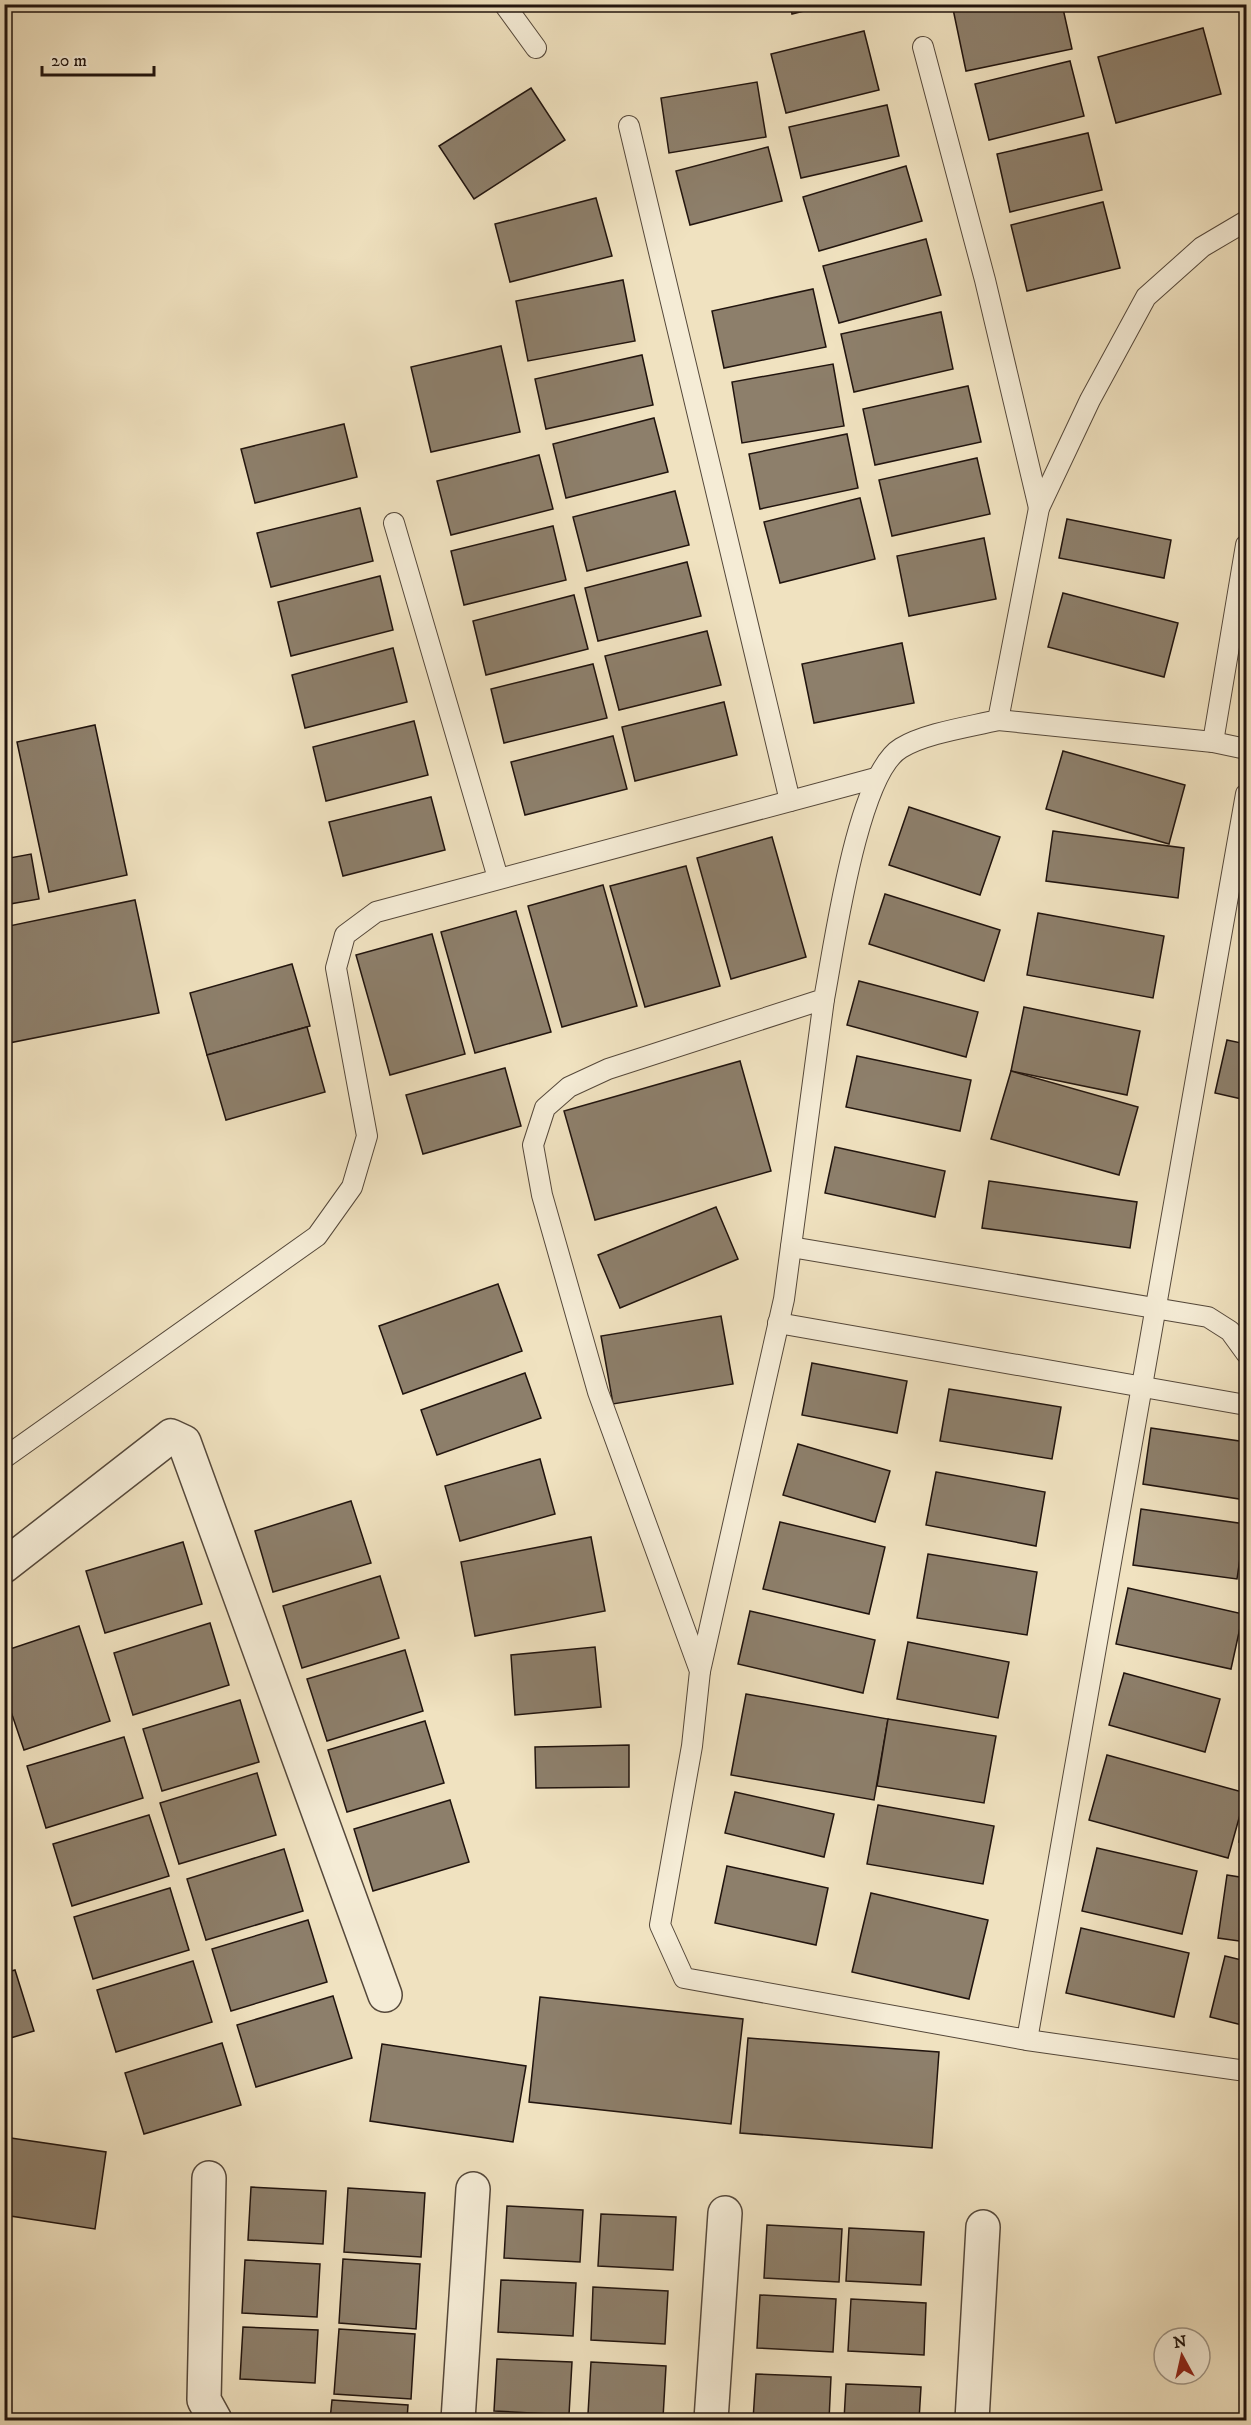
<svg xmlns="http://www.w3.org/2000/svg" width="1251" height="2425" viewBox="0 0 1251 2425" font-family="'IM FELL DW Pica',serif">
<rect width="100%" height="100%" fill="#f0e2c0"/>
<filter id="stains"><feTurbulence type="fractalNoise" baseFrequency=".00333" numOctaves="4"/><feColorMatrix values="0 0 0 0 .2 0 0 0 0 .09 0 0 0 0 .02 0 0 0 .5 -.17"/></filter>
<radialGradient id="worn" r=".72"><stop offset=".6" stop-color="#630" stop-opacity="0"/><stop offset="1" stop-color="#630" stop-opacity=".3"/></radialGradient>
<g fill="#8d7f6b" stroke="#21140e" stroke-width="1.5">
<polygon points="790,4 831,4 792,14"/>
<polygon points="975,4 1062,4 1072,49 966,71 953,9"/>
<polygon points="1203,28 1221,94 1116,123 1098,57"/>
<polygon points="864,31 879,90 786,113 771,54"/>
<polygon points="1070,61 1084,116 989,140 975,84"/>
<polygon points="757,82 766,137 669,153 661,98"/>
<polygon points="531,88 565,140 474,199 439,146"/>
<polygon points="887,105 899,156 801,178 789,127"/>
<polygon points="1088,133 1102,190 1010,212 997,154"/>
<polygon points="768,147 782,201 690,225 676,171"/>
<polygon points="906,166 922,221 819,251 803,197"/>
<polygon points="596,198 612,256 510,282 495,224"/>
<polygon points="1103,202 1120,268 1027,291 1011,225"/>
<polygon points="926,239 941,295 839,323 823,266"/>
<polygon points="623,280 635,341 528,361 516,301"/>
<polygon points="813,289 826,347 724,368 712,311"/>
<polygon points="941,312 953,369 854,392 841,334"/>
<polygon points="501,346 520,432 431,452 411,367"/>
<polygon points="642,355 653,405 546,429 535,379"/>
<polygon points="833,364 844,426 742,443 732,382"/>
<polygon points="968,386 981,442 875,465 863,409"/>
<polygon points="654,418 668,472 566,498 553,444"/>
<polygon points="344,424 357,477 255,503 241,449"/>
<polygon points="847,434 858,488 760,509 749,454"/>
<polygon points="539,455 553,509 451,535 437,481"/>
<polygon points="977,458 990,514 892,536 879,480"/>
<polygon points="675,491 689,545 587,571 573,517"/>
<polygon points="860,498 875,559 780,583 764,522"/>
<polygon points="360,508 373,561 271,587 257,533"/>
<polygon points="1067,519 1171,540 1164,578 1059,558"/>
<polygon points="553,526 566,580 464,605 451,551"/>
<polygon points="984,538 996,599 909,616 897,556"/>
<polygon points="687,562 701,616 598,641 585,588"/>
<polygon points="380,576 393,630 291,656 278,602"/>
<polygon points="1063,593 1178,623 1164,677 1048,647"/>
<polygon points="574,595 588,649 486,675 473,621"/>
<polygon points="707,631 721,685 619,710 605,656"/>
<polygon points="902,643 914,703 814,723 802,664"/>
<polygon points="393,648 407,702 305,728 292,675"/>
<polygon points="593,664 607,718 504,743 491,689"/>
<polygon points="724,702 737,755 635,781 622,727"/>
<polygon points="414,721 428,775 326,801 313,747"/>
<polygon points="95,725 127,875 49,892 17,742"/>
<polygon points="613,736 627,789 525,815 511,762"/>
<polygon points="1063,751 1185,785 1169,844 1046,809"/>
<polygon points="431,797 445,850 343,876 329,822"/>
<polygon points="909,807 1000,837 980,895 889,865"/>
<polygon points="1053,831 1184,848 1178,898 1046,881"/>
<polygon points="772,837 806,957 731,979 697,858"/>
<polygon points="31,854 39,899 4,905 4,859"/>
<polygon points="686,866 720,986 645,1007 610,886"/>
<polygon points="603,885 637,1006 562,1027 528,906"/>
<polygon points="885,894 1000,930 984,981 869,944"/>
<polygon points="135,900 159,1013 4,1044 4,927"/>
<polygon points="516,911 551,1032 475,1053 441,932"/>
<polygon points="1038,913 1164,936 1153,998 1027,975"/>
<polygon points="432,934 465,1054 390,1075 356,955"/>
<polygon points="292,964 310,1026 207,1055 190,993"/>
<polygon points="859,981 978,1012 966,1057 847,1025"/>
<polygon points="1024,1007 1140,1031 1127,1095 1011,1071"/>
<polygon points="307,1027 325,1092 226,1120 207,1055"/>
<polygon points="1227,1040 1246,1044 1246,1100 1215,1093"/>
<polygon points="857,1056 971,1080 960,1131 846,1107"/>
<polygon points="740,1061 771,1171 595,1220 564,1111"/>
<polygon points="505,1068 521,1126 423,1154 406,1095"/>
<polygon points="1011,1071 1138,1107 1119,1175 991,1139"/>
<polygon points="835,1147 945,1171 935,1217 825,1193"/>
<polygon points="989,1181 1137,1202 1130,1248 982,1228"/>
<polygon points="716,1207 738,1259 620,1308 598,1255"/>
<polygon points="498,1284 522,1351 403,1394 379,1326"/>
<polygon points="721,1316 733,1384 613,1404 601,1336"/>
<polygon points="812,1363 907,1381 897,1433 802,1415"/>
<polygon points="525,1373 541,1418 437,1455 421,1410"/>
<polygon points="949,1389 1061,1407 1052,1459 940,1441"/>
<polygon points="1151,1428 1246,1442 1246,1500 1143,1484"/>
<polygon points="798,1444 890,1471 875,1522 783,1495"/>
<polygon points="540,1459 555,1514 460,1541 445,1486"/>
<polygon points="936,1472 1045,1492 1036,1546 926,1525"/>
<polygon points="351,1501 371,1563 273,1592 255,1531"/>
<polygon points="1141,1509 1245,1524 1237,1579 1133,1565"/>
<polygon points="780,1522 885,1547 869,1614 763,1589"/>
<polygon points="591,1537 605,1611 475,1636 461,1562"/>
<polygon points="183,1542 202,1604 105,1633 86,1571"/>
<polygon points="928,1554 1037,1572 1027,1635 917,1618"/>
<polygon points="380,1576 399,1638 302,1668 283,1606"/>
<polygon points="1128,1588 1243,1614 1231,1669 1116,1644"/>
<polygon points="750,1611 875,1640 863,1693 738,1664"/>
<polygon points="210,1623 229,1685 133,1715 114,1653"/>
<polygon points="79,1626 110,1721 24,1750 4,1691 4,1651"/>
<polygon points="908,1642 1009,1662 998,1718 897,1699"/>
<polygon points="595,1647 601,1707 515,1715 511,1655"/>
<polygon points="405,1650 423,1711 327,1741 307,1679"/>
<polygon points="1124,1673 1220,1699 1205,1752 1109,1725"/>
<polygon points="746,1694 888,1719 874,1800 731,1775"/>
<polygon points="240,1700 259,1762 162,1791 143,1729"/>
<polygon points="888,1719 996,1736 984,1803 877,1786"/>
<polygon points="425,1721 444,1783 347,1812 328,1750"/>
<polygon points="124,1737 143,1798 46,1828 27,1766"/>
<polygon points="629,1745 629,1787 536,1788 535,1747"/>
<polygon points="1107,1755 1246,1793 1228,1858 1089,1820"/>
<polygon points="257,1773 276,1835 179,1864 160,1803"/>
<polygon points="735,1792 834,1814 824,1857 725,1833"/>
<polygon points="1246,1793 1246,1843 1239,1842"/>
<polygon points="450,1800 469,1862 373,1891 354,1829"/>
<polygon points="878,1805 994,1826 983,1884 867,1864"/>
<polygon points="149,1815 169,1876 72,1906 53,1844"/>
<polygon points="1097,1848 1197,1871 1182,1934 1082,1911"/>
<polygon points="284,1849 303,1911 206,1940 187,1879"/>
<polygon points="727,1866 828,1888 816,1945 715,1923"/>
<polygon points="1227,1875 1246,1878 1246,1942 1218,1938"/>
<polygon points="170,1888 189,1950 93,1979 74,1917"/>
<polygon points="871,1893 988,1920 969,1999 852,1972"/>
<polygon points="308,1920 327,1982 231,2011 212,1949"/>
<polygon points="1081,1928 1189,1953 1174,2017 1066,1993"/>
<polygon points="1225,1956 1246,1961 1246,2026 1210,2017"/>
<polygon points="193,1961 212,2022 116,2052 97,1990"/>
<polygon points="15,1970 34,2031 4,2040 4,1973"/>
<polygon points="333,1996 352,2058 256,2087 237,2025"/>
<polygon points="540,1997 743,2019 731,2124 529,2102"/>
<polygon points="748,2038 939,2052 932,2148 740,2133"/>
<polygon points="222,2043 241,2105 144,2134 125,2073"/>
<polygon points="382,2044 526,2066 513,2142 370,2121"/>
<polygon points="4,2137 106,2152 95,2229 4,2215"/>
<polygon points="251,2187 326,2191 323,2244 248,2240"/>
<polygon points="348,2188 425,2193 421,2257 344,2252"/>
<polygon points="507,2206 583,2210 580,2262 504,2258"/>
<polygon points="601,2214 676,2217 673,2270 598,2266"/>
<polygon points="767,2225 842,2229 839,2282 764,2278"/>
<polygon points="849,2228 924,2232 921,2285 846,2281"/>
<polygon points="343,2259 420,2264 416,2329 339,2323"/>
<polygon points="245,2260 320,2264 317,2317 242,2313"/>
<polygon points="501,2280 576,2283 573,2336 498,2332"/>
<polygon points="593,2287 668,2291 665,2344 591,2340"/>
<polygon points="760,2295 836,2299 833,2352 757,2348"/>
<polygon points="851,2299 926,2303 924,2355 848,2351"/>
<polygon points="243,2327 318,2330 315,2383 240,2379"/>
<polygon points="339,2329 415,2334 411,2399 334,2394"/>
<polygon points="497,2359 572,2362 569,2415 494,2411"/>
<polygon points="591,2362 666,2366 663,2418 588,2414"/>
<polygon points="756,2374 831,2377 829,2420 753,2420"/>
<polygon points="846,2384 921,2387 919,2420 844,2420"/>
<polygon points="332,2400 408,2405 407,2420 330,2420"/>
</g>
<g fill="none" stroke-linecap="round" stroke-linejoin="round">
<defs>
<g id="service">
<polyline points="504,4 536,48"/>
<polyline points="923,47 985,280 1039,508"/>
<polyline points="629,126 790,801"/>
<path d="M1246 221 1202 247 1146 297 1090 400 1039 508 998 720C969 727 926 733 901 748 857 774 834 948 824 999L608 1069 569 1087 545 1108 533 1145 542 1195 598 1392 700 1671 692 1746 660 1925 684 1978 1027 2040 1246 2071"/>
<polyline points="394,523 498,878"/>
<polyline points="998,720 1213,742 1246,749"/>
<polyline points="1213,742 1246,545"/>
<polyline points="791,1247 1208,1317 1230,1331 1246,1353"/>
<polyline points="778,1323 1246,1405"/>
<polyline points="4,1458 317,1236 352,1187 367,1136 336,968 345,935 376,912 876,778"/>
<polyline points="700,1671 784,1299 824,999"/>
<polyline points="1027,2040 1246,794"/>
</g>
<g id="minor">
<polyline points="4,1566 171,1436 184,1442 385,1995"/>
<polyline points="209,2178 204,2400 215,2420"/>
<polyline points="458,2420 473,2189"/>
<polyline points="711,2420 725,2213"/>
<polyline points="972,2420 983,2227"/>
</g>
</defs>
<use href="#service" stroke="#55483a" stroke-width="22"/>
<use href="#minor" stroke="#55483a" stroke-width="36"/>
<use href="#service" stroke="#f5ecd6" stroke-width="20"/>
<use href="#minor" stroke="#f5ecd6" stroke-width="33"/>
</g>
<rect width="1251" height="2425" fill="none" stroke="#f0e2c0" stroke-width="24"/>
<rect x="6" y="6" width="1239" height="2413" fill="none" stroke="#21140e" stroke-width="3"/>
<rect x="12" y="12" width="1227" height="2401" fill="none" stroke="#21140e" stroke-width="1.5"/>
<g transform="translate(1182 2356) rotate(352)"><circle r="28" fill="#f5ecd6" stroke="#a09686" stroke-width="1.5"/>
<path d="M0-4.5L10 22L0 15L-10 22Z" fill="#8f2418"/>
<text y="-9" font-size="16" font-weight="bold" text-anchor="middle" fill="#21140e">N</text>
</g>
<path d="M42 66v9h112v-9" fill="none" stroke="#21140e" stroke-width="3"/>
<text x="51" y="66" font-size="18" fill="#21140e" stroke="#f5ecd6" stroke-width="4.5" paint-order="stroke">20 m</text>
<rect width="100%" height="100%" filter="url(#stains)"/>
<rect width="100%" height="100%" fill="url(#worn)"/>
</svg>
